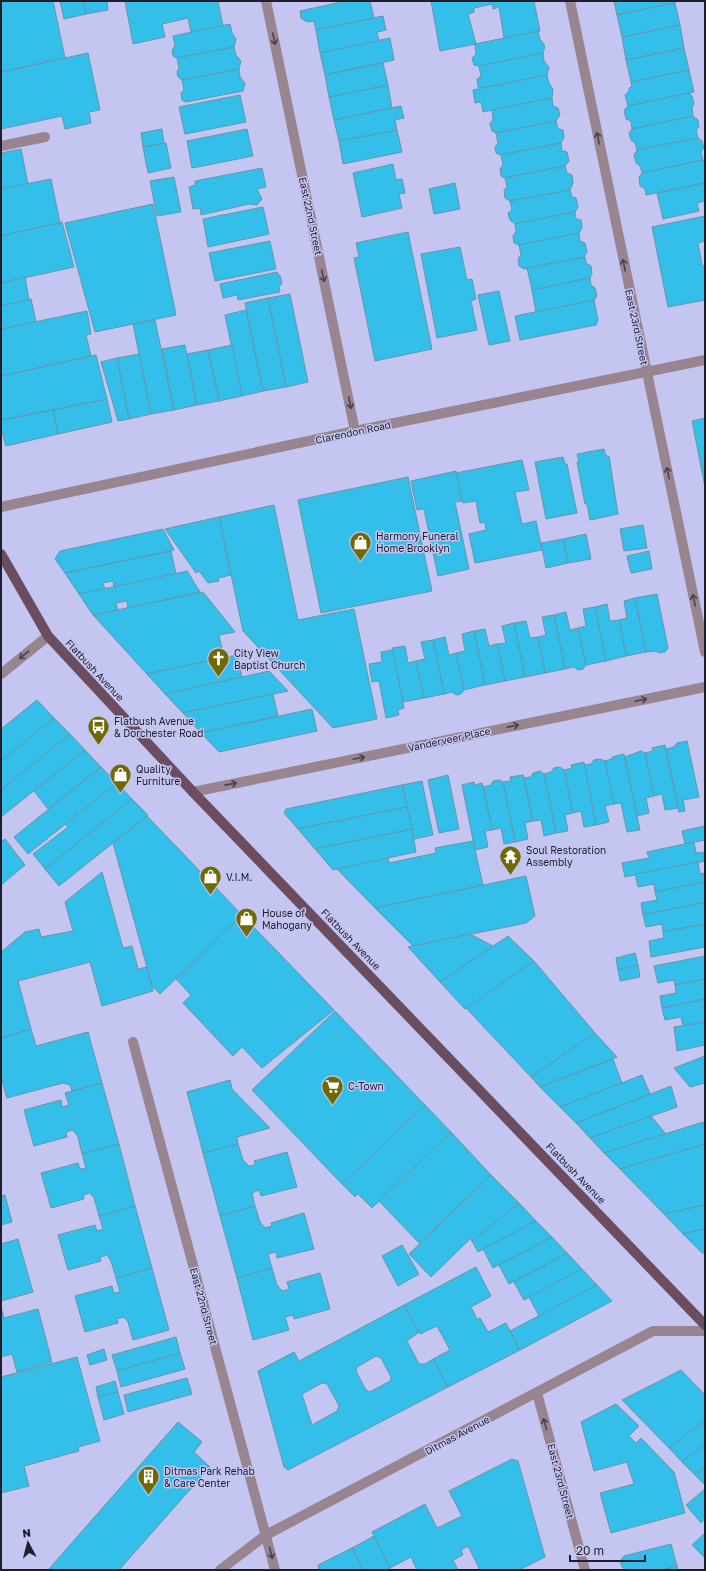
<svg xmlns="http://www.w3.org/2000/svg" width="706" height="1571" viewBox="0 0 706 1571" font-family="'Golos Text',sans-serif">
<rect width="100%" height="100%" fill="#c4c5f0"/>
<g fill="#34bfeb" stroke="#6596a8" fill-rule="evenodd">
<polygon points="1,1 53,1 65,58 1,72"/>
<polygon points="60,1 84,1 86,14 64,19"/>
<polygon points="84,1 107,1 108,10 86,14"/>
<polygon points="125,1 218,1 223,26 191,32 188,18 162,24 165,37 133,44"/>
<polygon points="346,1 370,1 374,18 316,30 314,21 307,22 301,18 300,11"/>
<polygon points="431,1 534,1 540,31 504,38 499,7 493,9 492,4 474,8 474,12 468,14 476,44 440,51"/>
<polygon points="614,1 675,1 675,3 617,15"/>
<polygon points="675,3 680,25 622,37 617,15"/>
<polygon points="383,16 386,30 377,32 379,41 320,53 316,30"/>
<polygon points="230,24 232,33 236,39 234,47 177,58 173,56 172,50 175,46 173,36"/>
<polygon points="680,25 684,48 626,60 622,37"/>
<polygon points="538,31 540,39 545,46 543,53 479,66 474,65 472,58 476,54 475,44"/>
<polygon points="390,38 394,60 325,75 320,53"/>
<polygon points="234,47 236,55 241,61 239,69 182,80 178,77 177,72 179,68 177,58"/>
<polygon points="684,48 689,70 631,82 626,60"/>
<polygon points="88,53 100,110 89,112 91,123 65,129 62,116 1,129 1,72"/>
<polygon points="543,53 544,61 549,67 547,75 483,88 478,87 477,79 481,76 479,66"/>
<polygon points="383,63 388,85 329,97 325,75"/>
<polygon points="239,69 240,77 245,83 243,91 186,102 182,100 181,93 184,90 182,80"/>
<polygon points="689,70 694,92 628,106 625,95 629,91 629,88 632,87 631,82"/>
<polygon points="547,75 549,83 553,89 552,98 483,112 481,102 475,103 473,90"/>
<polygon points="388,85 392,108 334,120 329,97"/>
<polygon points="689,93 692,96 694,104 692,107 693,116 632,129 631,121 626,119 624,110 628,106"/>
<polygon points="240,95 246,122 185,134 179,107"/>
<polygon points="552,98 553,106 558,108 560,115 556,121 496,133 492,131 490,123 493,120 492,110"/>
<polygon points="401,106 404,118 395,120 397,130 339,141 334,120"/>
<polygon points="693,116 698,120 699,127 696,130 698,138 637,150 635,143 631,140 629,133 632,129"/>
<polygon points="556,121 558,129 563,130 564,138 561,143 501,155 496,153 495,147 498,143 496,133"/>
<polygon points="162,129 164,143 143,147 141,133"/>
<polygon points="247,129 253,156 192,168 187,141"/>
<polygon points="397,130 402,152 343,164 339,141"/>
<polygon points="698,138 702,141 704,148 701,152 703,160 642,173 640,166 636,163 634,155 637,150"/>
<polygon points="166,143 171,168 148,173 143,147"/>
<polygon points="561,143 562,151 567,152 569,161 565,166 505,178 501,176 500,169 503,165 501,155"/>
<polygon points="21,149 28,184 1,189 1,153"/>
<polygon points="703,160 705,163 705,183 646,195 645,189 640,186 639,177 642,173"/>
<polygon points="393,164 396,180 402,179 405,193 399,194 402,208 362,217 353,173"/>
<polygon points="565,166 567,173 572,175 573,183 570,190 510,201 505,198 504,190 507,187 505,178"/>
<polygon points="262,168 266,187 257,189 262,199 257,205 249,204 201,215 200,208 193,209 189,187 195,185 195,181"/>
<polygon points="174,177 181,212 157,216 150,181"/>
<polygon points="51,179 60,223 1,236 1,189"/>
<polygon points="455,183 460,209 434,214 429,189"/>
<polygon points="705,183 705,201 697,203 699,211 663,219 657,193"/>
<polygon points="570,190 572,197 576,198 578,207 575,212 515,224 510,220 508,213 512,210 510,201"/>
<polygon points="153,204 176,315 95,332 65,223"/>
<polygon points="263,207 269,234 208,247 203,219"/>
<polygon points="575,212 576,219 581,220 582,228 579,233 519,245 514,243 513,236 516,232 515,224"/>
<polygon points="705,216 705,241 698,243 702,265 705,267 705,300 668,307 652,227"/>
<polygon points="62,222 74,267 1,283 1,236"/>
<polygon points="408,232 432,349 375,361 354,258 359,257 356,243"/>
<polygon points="579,233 580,241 585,243 587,252 584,257 524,269 519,266 518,259 521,255 519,245"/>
<polygon points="270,241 276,269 215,281 209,253"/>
<polygon points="460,247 467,280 472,279 476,299 471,301 477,330 437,338 421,254"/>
<polygon points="585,257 586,263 591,266 592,273 590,278 532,290 527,268"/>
<polygon points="277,272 280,276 282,283 279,287 280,292 238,300 237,295 223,298 220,284"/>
<polygon points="25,277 29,300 1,306 1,283"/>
<polygon points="590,278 591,285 595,288 597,296 594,300 536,312 532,290"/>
<polygon points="499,291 510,341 489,345 478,295"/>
<polygon points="290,294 308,382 286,387 268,298"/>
<polygon points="268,298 286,387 263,391 245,303"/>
<polygon points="31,299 36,322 1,329 1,306"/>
<polygon points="594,300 598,320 596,325 520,340 515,316"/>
<polygon points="246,310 263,391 242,396 225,315"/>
<polygon points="87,311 91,334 86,335 91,356 1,376 1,329"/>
<polygon points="155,320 174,410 151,414 133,324"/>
<polygon points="185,345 197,405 174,410 162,349"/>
<polygon points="232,345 242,396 219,401 208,350"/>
<polygon points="208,350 219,401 197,405 187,354"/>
<polygon points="139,354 151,414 129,419 117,358"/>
<polygon points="96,355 107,399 1,420 1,376"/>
<polygon points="117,358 129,419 118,421 101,362"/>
<polygon points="107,399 112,422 58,434 53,410"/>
<polygon points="53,410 58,434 6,446 1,429 1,420"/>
<polygon points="705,418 705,487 692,421"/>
<polygon points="604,449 606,456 609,456 618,514 590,520 587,504 585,504 577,462 579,462 577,454"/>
<polygon points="563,457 565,464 567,464 577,513 546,519 535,462"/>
<polygon points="522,460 529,490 515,492 522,524 536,521 542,550 475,563 469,534 486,530 485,522 480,523 476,501 463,503 456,473"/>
<polygon points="456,471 462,501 455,502 469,569 438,576 424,509 417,510 411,481"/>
<polygon points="408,477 432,591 321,613 298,500"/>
<polygon points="274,505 298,620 354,609 377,719 333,728 243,631 219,517"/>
<polygon points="219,517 231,575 218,578 219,581 208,583 199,571 196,573 165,529"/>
<polygon points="643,525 647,548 624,551 620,529"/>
<polygon points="163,529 174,550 65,573 55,559 60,551"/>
<polygon points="586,534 591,559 568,563 563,539"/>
<polygon points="563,539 568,563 546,568 541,543"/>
<polygon points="171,551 176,574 114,587 113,581 103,583 105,589 79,594 65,573"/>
<polygon points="649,551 652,569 631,573 627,556"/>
<polygon points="187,571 200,592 128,608 127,601 116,603 118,610 93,615 79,594"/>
<polygon points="203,592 235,632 219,635 224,658 147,674 93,615"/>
<polygon points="657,594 668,648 665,652 659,653 656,651 646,652 635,598"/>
<polygon points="635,598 646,652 626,656 619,620 627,618 624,601"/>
<polygon points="607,604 610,621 619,620 626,656 606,661 595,607"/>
<polygon points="595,607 606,661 586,665 578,628 586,626 583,609"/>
<polygon points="566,612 570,630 578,628 586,665 583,669 578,670 574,667 565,669 554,615"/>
<polygon points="554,615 565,669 545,673 538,637 546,635 542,617"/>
<polygon points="526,621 530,638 538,637 545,673 525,677 514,623"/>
<polygon points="514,623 525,677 505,681 497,644 506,643 502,626"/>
<polygon points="485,629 489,646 497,644 505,681 485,685 474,631"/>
<polygon points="474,631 485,685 464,690 456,653 465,651 462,634"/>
<polygon points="445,637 449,655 456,653 464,690 461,694 456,695 452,692 444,694 433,640"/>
<polygon points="433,640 444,694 424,698 416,661 425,659 421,642"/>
<polygon points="405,646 408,663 416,661 424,698 403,702 392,648"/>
<polygon points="393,650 404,708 398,710 399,715 386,718 379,681 372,682 369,664 382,662 381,652"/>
<polygon points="237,655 242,677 165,694 147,674"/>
<polygon points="269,671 288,691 183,713 165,694"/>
<polygon points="273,694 278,716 201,733 183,713"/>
<polygon points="37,700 54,718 1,761 1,729"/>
<polygon points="312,709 317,731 219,752 201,733"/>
<polygon points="54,718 70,734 1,790 1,761"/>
<polygon points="70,734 85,750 1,817 1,790"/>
<polygon points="687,741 699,797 683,800 685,811 679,812 666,749 674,747 677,743"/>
<polygon points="665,745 678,808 665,810 662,794 654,796 645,753 653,751 652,748"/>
<polygon points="85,750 101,767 48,809 34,791"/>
<polygon points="641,751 645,753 654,796 646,798 649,813 637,816 625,757"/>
<polygon points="624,754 640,830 627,832 621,803 614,804 605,761 612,759 612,757"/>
<polygon points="600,759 605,761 614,804 605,806 609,822 596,825 584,765 591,764 594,760"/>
<polygon points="584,762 596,825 584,827 581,811 573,813 564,770 572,768 571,765"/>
<polygon points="101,767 117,783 28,854 14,837"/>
<polygon points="560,767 564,770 573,813 565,815 568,831 556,833 544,774 551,772 554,768"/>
<polygon points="540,771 544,774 556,833 544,836 541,820 533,821 524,778 531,777 533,773"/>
<polygon points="448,775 459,829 439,833 428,780"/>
<polygon points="523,775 533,821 525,823 528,839 515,842 503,782 511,781 510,777"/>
<polygon points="499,780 503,782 515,842 504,844 501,828 492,830 483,787 491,785 493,781"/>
<polygon points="422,781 433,835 414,839 402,785"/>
<polygon points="474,782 475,785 482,783 492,830 485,831 488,847 475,850 462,785"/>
<polygon points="117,783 132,799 45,869 33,854 68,827 65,824"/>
<polygon points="402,785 407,807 298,829 284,813 286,809"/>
<polygon points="132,799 148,815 59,886 45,869"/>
<polygon points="407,807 412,829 315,849 298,829"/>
<polygon points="147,816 242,915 160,994 152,986 113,843"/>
<polygon points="705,826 705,840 685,844 682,831"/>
<polygon points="412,829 416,852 388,858 333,870 315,849"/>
<polygon points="5,839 25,865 1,885 1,842"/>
<polygon points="473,841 483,885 375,908 337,869 388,858 389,863 436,853 435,848"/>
<polygon points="694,842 696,853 703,852 705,861 625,877 622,863 649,858 647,852"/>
<polygon points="698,862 700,874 705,873 705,882 655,892 654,884 638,887 635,874"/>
<polygon points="102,872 123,948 132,946 138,969 147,967 153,991 102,1006 90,962 18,981 31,1029 1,1038 1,952 25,932 39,929 41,937 73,931 65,902"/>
<polygon points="526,876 535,916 526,923 413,946 375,908"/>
<polygon points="705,882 705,900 702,903 643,915 641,903 657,900 655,892"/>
<polygon points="702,903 705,903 705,924 663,932 662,924 646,927 643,915"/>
<polygon points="242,915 334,1010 262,1068 242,1047 233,1056 183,1003 191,995 176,979"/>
<polygon points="705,924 705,947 651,957 649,941 664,938 663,932"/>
<polygon points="470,934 493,946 440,982 408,947"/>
<polygon points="508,936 534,961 465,1009 440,982"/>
<polygon points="635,953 638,965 618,970 616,958"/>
<polygon points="705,956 705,979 675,985 674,980 658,983 654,966"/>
<polygon points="534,961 595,1033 531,1077 466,1008"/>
<polygon points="638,965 640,977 620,981 618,970"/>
<polygon points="705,979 705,999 662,1008 660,996 676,993 675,985"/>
<polygon points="705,999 705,1022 683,1026 681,1017 665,1020 662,1008"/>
<polygon points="335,1011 425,1105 342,1184 252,1090"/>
<polygon points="705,1022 705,1045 677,1051 674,1027"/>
<polygon points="31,1029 36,1046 88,1032 102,1083 72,1091 70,1085 63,1083 7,1098 1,1077 1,1038"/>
<polygon points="595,1033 617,1057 540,1087 531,1077"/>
<polygon points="705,1056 705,1083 690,1087 674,1068"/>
<polygon points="613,1059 622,1083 560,1107 540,1087"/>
<polygon points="642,1075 650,1094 576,1123 560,1107"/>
<polygon points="230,1080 232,1089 270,1128 237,1137 238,1144 203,1153 187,1092"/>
<polygon points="102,1083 119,1144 82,1154 78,1137 73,1130 66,1132 67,1137 34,1146 24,1110 61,1100 62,1107 69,1105 65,1093"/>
<polygon points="671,1086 677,1107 590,1138 576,1123"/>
<polygon points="425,1105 451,1132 372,1208 358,1194 355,1197 342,1184"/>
<polygon points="651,1116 666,1134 604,1153 590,1138"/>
<polygon points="703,1122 705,1130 705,1144 620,1169 604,1153"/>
<polygon points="451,1132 491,1175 419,1243 379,1201"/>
<polygon points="119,1144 135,1206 99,1216 94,1198 90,1193 83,1195 84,1199 51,1208 41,1173 78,1163 80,1169 86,1168 82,1154"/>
<polygon points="238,1144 243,1160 249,1166 255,1165 254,1161 287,1152 297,1187 261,1196 259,1190 252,1193 255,1206 220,1216 203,1153"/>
<polygon points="705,1144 705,1205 664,1214 620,1169"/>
<polygon points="491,1175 519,1203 472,1241 470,1239 431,1277 409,1254"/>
<polygon points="5,1195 12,1222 1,1225 1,1196"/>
<polygon points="519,1203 536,1221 478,1252 472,1241"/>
<polygon points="705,1205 705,1229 683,1234 664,1214"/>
<polygon points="135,1206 152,1268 116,1278 111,1261 107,1255 100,1257 101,1261 68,1270 58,1235 95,1225 97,1231 103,1229 99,1216"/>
<polygon points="255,1206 260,1222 265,1228 272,1226 271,1223 304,1213 314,1249 277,1258 276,1252 268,1254 272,1268 237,1278 220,1216"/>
<polygon points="536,1221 552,1237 493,1268 483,1249"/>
<polygon points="705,1229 705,1253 702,1253 683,1234"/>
<polygon points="552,1237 567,1253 509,1284 499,1265"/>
<polygon points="18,1239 33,1292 1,1301 1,1244"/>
<polygon points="402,1245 419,1274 398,1286 382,1256"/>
<polygon points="567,1253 582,1269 524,1300 514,1282"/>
<polygon points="476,1267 491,1296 471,1307 477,1319 480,1318 488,1332 506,1323 520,1350 448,1387 433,1359 450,1350 437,1326 420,1334 404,1305"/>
<polygon points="152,1268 169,1330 133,1340 128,1322 124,1317 117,1319 118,1323 85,1332 75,1296 112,1286 114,1293 120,1292 116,1278"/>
<polygon points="272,1268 277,1285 282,1291 289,1289 287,1282 320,1273 330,1309 294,1319 293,1315 285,1317 289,1330 253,1340 237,1278"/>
<polygon points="582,1269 597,1285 539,1316 529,1297"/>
<polygon points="597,1285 612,1301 520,1350 510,1331"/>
<path d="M404 1305 419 1332 407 1341 419 1364H425L433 1359 448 1387 288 1470 284 1467 258 1371 294 1352 299 1361ZM376 1356 381 1358 391 1377 390 1381 370 1392 366 1390 356 1371 357 1367ZM322 1383 327 1384 339 1406 337 1411 312 1425 302 1394Z"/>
<polygon points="1,1307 4,1318 38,1309 52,1362 17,1372 12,1354 1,1357"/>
<polygon points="176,1337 180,1353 117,1371 112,1355"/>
<polygon points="104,1349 107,1360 90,1365 87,1355"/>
<polygon points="180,1353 185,1369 121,1387 117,1371"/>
<polygon points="77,1357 100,1441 78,1447 79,1451 24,1466 29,1486 1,1493 1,1377"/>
<polygon points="681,1370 705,1395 705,1420 669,1448 622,1400"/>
<polygon points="187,1378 192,1394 128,1412 124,1395"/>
<polygon points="115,1381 118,1392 98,1397 96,1387"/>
<polygon points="118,1392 124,1414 104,1420 98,1397"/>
<polygon points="616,1404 639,1426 629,1436 636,1443 641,1438 674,1472 685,1513 611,1533 600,1493 634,1484 627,1462 594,1471 581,1422"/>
<polygon points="705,1420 705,1444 682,1462 669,1448"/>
<polygon points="178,1422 202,1442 194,1452 210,1467 119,1570 48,1570"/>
<polygon points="705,1444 705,1467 695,1475 682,1462"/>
<polygon points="512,1459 518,1461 545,1557 519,1570 480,1570 468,1546 461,1550 463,1555 453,1560 458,1570 417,1570 411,1557 390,1568 372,1532 425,1504 437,1528 462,1516 449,1491"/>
<polygon points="705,1467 705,1485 695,1475"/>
<polygon points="705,1489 705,1519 701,1523 686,1505"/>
<polygon points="705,1533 705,1557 704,1557 692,1545"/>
<polygon points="374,1536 390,1568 386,1570 363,1570 352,1548"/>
<polygon points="671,1544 677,1566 662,1570 626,1570 622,1567 620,1561 624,1556"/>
<polygon points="352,1548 363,1570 319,1570 318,1565"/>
<polygon points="677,1566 678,1570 662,1570"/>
</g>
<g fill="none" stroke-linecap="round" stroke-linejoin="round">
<g stroke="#98858f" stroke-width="10">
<polyline points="266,1 355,431"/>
<polyline points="570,1 705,652"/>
<polyline points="1,146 45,137"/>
<polyline points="1,507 355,431 705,360"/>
<polyline points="1,674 48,636"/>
<polyline points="193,792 705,687"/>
<polyline points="133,1042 275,1570"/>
<polyline points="537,1393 585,1570"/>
<polyline points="220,1570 266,1535 653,1331 705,1331"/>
</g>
<polyline stroke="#6c4d5f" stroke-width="10" points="1,554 48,636 193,792 705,1325"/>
</g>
<defs><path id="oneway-shaft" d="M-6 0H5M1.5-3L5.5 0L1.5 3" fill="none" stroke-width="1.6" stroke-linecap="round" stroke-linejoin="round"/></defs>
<g stroke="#494250">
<use href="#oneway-shaft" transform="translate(274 39) rotate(78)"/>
<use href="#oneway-shaft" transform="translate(598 138) rotate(-102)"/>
<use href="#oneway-shaft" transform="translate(624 265) rotate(-102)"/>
<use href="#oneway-shaft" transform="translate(323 276) rotate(78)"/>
<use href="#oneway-shaft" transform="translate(350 403) rotate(78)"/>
<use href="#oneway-shaft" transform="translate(668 473) rotate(-102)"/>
<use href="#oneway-shaft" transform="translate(694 600) rotate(-102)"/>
<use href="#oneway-shaft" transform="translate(24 655) rotate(141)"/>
<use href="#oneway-shaft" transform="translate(641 700) rotate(-12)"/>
<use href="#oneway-shaft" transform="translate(513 726) rotate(-12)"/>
<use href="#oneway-shaft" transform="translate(359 758) rotate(-12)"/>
<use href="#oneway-shaft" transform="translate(231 784) rotate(-11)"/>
<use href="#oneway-shaft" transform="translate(545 1424) rotate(-105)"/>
<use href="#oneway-shaft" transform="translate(271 1553) rotate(76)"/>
</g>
<defs>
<symbol id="shop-pin" viewBox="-11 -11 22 30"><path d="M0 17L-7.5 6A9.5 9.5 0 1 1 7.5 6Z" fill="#706800" stroke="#c4c5f0"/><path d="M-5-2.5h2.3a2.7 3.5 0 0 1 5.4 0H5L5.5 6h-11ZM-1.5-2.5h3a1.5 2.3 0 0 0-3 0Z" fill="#fff"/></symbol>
<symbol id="church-pin" viewBox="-11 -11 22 30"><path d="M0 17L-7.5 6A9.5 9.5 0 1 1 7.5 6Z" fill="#706800" stroke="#c4c5f0"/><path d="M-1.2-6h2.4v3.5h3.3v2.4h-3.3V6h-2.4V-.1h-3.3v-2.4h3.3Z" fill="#fff"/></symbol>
<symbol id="bus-pin" viewBox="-11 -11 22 30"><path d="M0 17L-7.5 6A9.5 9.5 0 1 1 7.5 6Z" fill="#706800" stroke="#c4c5f0"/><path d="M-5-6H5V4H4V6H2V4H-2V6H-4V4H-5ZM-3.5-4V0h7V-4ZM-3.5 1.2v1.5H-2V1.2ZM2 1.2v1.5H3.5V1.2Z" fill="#fff"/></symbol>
<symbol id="temple-pin" viewBox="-11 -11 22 30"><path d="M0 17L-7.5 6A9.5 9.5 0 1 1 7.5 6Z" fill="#706800" stroke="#c4c5f0"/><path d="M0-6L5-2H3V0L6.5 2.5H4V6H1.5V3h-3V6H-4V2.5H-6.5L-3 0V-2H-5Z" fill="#fff"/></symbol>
<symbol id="supermarket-pin" viewBox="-11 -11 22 30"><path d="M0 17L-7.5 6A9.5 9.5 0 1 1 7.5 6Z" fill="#706800" stroke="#c4c5f0"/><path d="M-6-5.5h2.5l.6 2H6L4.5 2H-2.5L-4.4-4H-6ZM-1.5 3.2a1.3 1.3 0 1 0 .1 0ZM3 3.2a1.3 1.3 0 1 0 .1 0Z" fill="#fff"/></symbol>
<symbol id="building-pin" viewBox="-11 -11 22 30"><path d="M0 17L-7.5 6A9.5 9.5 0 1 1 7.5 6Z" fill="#706800" stroke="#c4c5f0"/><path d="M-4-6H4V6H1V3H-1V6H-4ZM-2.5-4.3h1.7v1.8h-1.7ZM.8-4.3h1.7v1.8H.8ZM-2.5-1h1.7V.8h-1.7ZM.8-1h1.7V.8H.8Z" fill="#fff"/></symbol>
</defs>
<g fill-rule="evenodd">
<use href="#shop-pin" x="348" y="530" width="25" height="34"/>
<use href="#church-pin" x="206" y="646" width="25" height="34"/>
<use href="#bus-pin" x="86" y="714" width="25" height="34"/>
<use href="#shop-pin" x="108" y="762" width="25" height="34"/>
<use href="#temple-pin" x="498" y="844" width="25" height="34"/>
<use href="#shop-pin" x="198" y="864" width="25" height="34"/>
<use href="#shop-pin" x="234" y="906" width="25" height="34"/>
<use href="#supermarket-pin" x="320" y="1074" width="25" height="34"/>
<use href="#building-pin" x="136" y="1464" width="25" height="34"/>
</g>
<g text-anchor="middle" stroke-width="3" stroke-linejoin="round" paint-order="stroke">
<g font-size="10" fill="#1e1e2e" stroke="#c4c5f0">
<text transform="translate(311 216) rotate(78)" y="4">East 22nd Street</text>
<text transform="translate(637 327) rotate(78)" y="4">East 23rd Street</text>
<text transform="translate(353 432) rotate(-12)" y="4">Clarendon Road</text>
<text transform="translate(95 670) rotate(47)" y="4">Flatbush Avenue</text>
<text transform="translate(449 739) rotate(-12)" y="4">Vanderveer Place</text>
<text transform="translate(351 939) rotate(46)" y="4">Flatbush Avenue</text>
<text transform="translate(576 1173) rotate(46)" y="4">Flatbush Avenue</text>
<text transform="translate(204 1306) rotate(75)" y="4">East 22nd Street</text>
<text transform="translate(457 1435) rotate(-28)" y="4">Ditmas Avenue</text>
<text transform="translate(561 1481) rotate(75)" y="4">East 23rd Street</text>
</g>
<g font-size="10" fill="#1e1e2e" stroke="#c4c5f0" text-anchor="start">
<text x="376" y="540">Harmony Funeral<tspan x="376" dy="12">Home Brooklyn</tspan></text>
<text x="234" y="657">City View<tspan x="234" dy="12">Baptist Church</tspan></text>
<text x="114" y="725">Flatbush Avenue<tspan x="114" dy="12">&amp; Dorchester Road</tspan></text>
<text x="136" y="773">Quality<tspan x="136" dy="12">Furniture</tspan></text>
<text x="526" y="854">Soul Restoration<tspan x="526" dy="12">Assembly</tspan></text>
<text x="226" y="881">V.I.M.</text>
<text x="262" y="917">House of<tspan x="262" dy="12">Mahogany</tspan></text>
<text x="348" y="1090">C-Town</text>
<text x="164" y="1475">Ditmas Park Rehab<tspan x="164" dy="12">&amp; Care Center</tspan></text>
</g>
</g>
<rect width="706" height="1571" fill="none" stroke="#1e1e2e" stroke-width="4"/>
<g transform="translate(28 1543) rotate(353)" stroke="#c4c5f0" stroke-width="3" paint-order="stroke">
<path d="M0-3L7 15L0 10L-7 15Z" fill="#1e1e2e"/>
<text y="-6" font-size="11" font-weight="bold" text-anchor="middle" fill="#1e1e2e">N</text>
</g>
<path d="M570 1555v6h75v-6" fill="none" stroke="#1e1e2e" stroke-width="2"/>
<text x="576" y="1555" font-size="12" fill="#1e1e2e" stroke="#c4c5f0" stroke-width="3" paint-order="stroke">20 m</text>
</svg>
